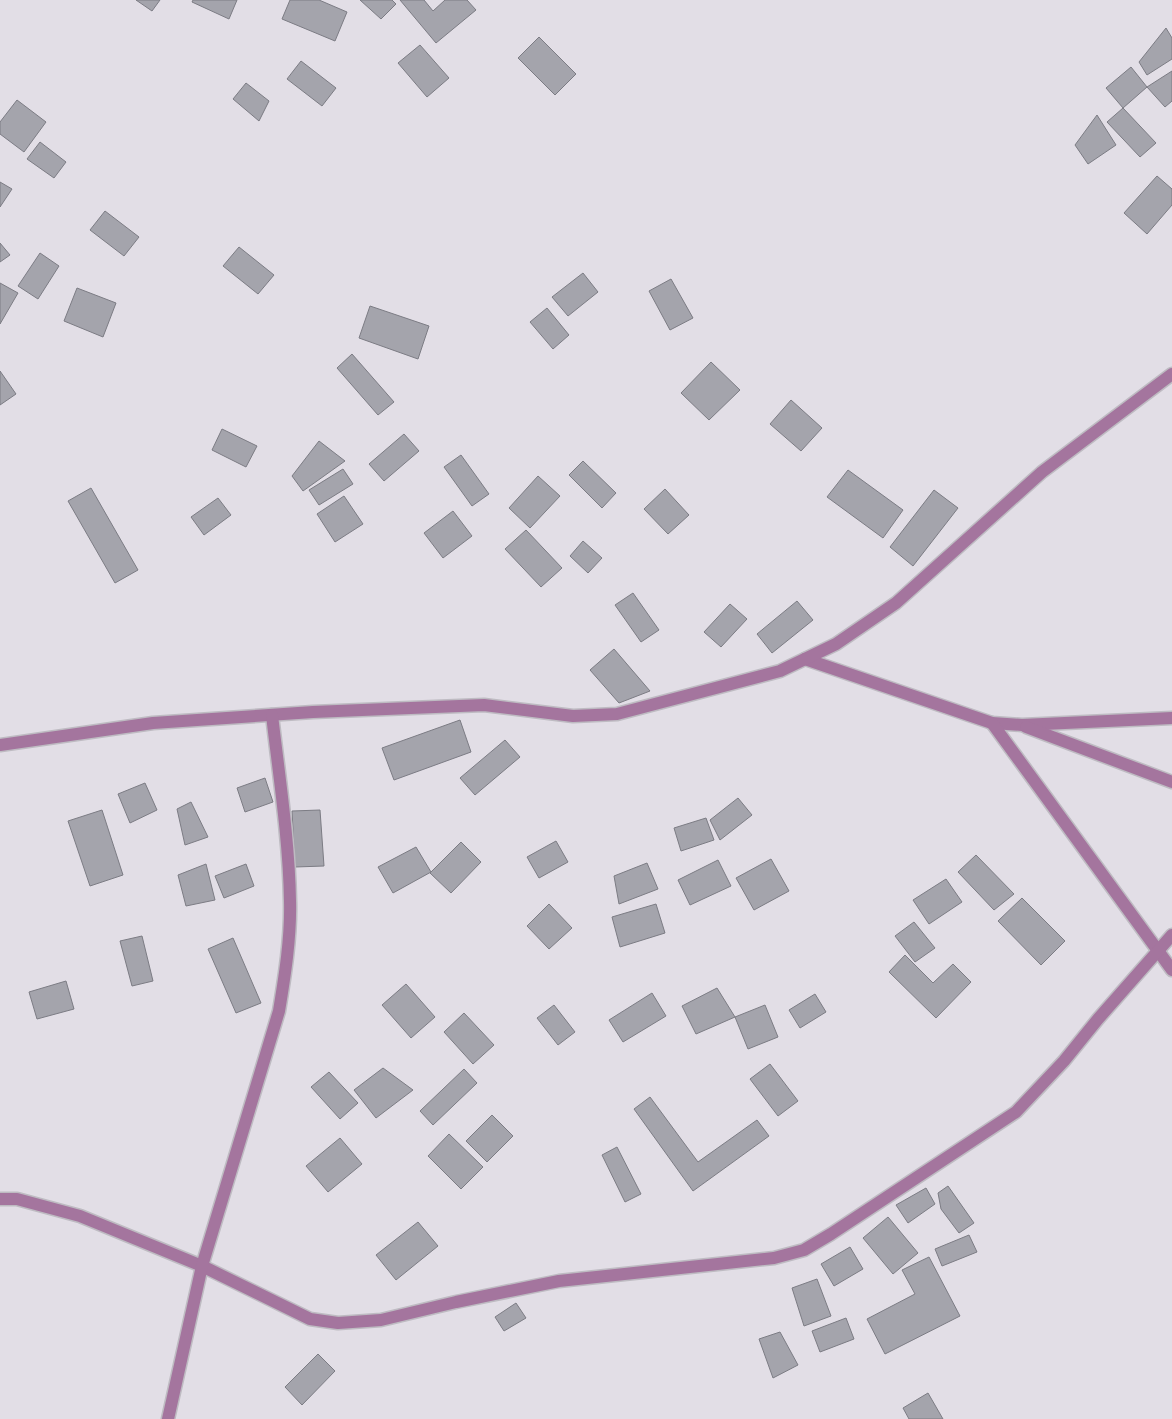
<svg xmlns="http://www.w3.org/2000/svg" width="1172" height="1419" viewBox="0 0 1172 1419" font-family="Mulish,sans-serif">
<rect width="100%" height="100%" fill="#e2dee6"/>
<g fill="#a4a4ac" stroke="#7c7c84">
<polygon points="136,0 160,0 152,11"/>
<polygon points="193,0 237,0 229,19 192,2"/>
<polygon points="290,0 319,0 347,12 335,41 282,19"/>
<polygon points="360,0 392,0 396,4 381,19"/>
<polygon points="400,0 424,0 433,11 445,0 467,0 476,10 436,43"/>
<polygon points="1166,28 1172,38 1172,59 1147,75 1139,62"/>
<polygon points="539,37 576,74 555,95 518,58"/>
<polygon points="420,45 449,78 427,97 398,63"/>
<polygon points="301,61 336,88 322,106 287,79"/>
<polygon points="1131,67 1147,87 1123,108 1106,88"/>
<polygon points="1172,71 1172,101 1165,107 1147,87"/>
<polygon points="246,83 269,101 259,121 233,99"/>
<polygon points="17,100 46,122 24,152 0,134 0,122"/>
<polygon points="1123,108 1156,143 1140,157 1107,122"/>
<polygon points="1097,115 1116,145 1088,164 1075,145"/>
<polygon points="40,142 66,162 54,178 27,159"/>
<polygon points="1157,176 1172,189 1172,205 1147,234 1124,213"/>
<polygon points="0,182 12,189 0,207"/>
<polygon points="105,211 139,237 124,256 90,230"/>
<polygon points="0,243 10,255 0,262"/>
<polygon points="239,247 274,275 258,294 223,266"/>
<polygon points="40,253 59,266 38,299 18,286"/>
<polygon points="583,273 598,292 568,316 552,297"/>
<polygon points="671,279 693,318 670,330 649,291"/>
<polygon points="0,283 18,293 0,324"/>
<polygon points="77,288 116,303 103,337 64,321"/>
<polygon points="370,306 429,326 418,359 359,338"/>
<polygon points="547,308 569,335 553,349 530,322"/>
<polygon points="352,354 394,402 378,415 337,368"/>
<polygon points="711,362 740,390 709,420 681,393"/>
<polygon points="0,371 16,394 0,405"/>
<polygon points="791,400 822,428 801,451 770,424"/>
<polygon points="222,429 257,446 246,467 212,450"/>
<polygon points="404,434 419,451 384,481 369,464"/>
<polygon points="319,441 345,461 303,491 292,476"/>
<polygon points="461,455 489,494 472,506 444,467"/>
<polygon points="583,461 616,493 602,508 569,475"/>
<polygon points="343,469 353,484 319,505 309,490"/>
<polygon points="848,470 903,510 883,538 827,497"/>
<polygon points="538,476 560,496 530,528 509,508"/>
<polygon points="91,488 138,570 115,583 68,501"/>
<polygon points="665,489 689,515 668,534 644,509"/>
<polygon points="934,490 958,508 913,566 890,547"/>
<polygon points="344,496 363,524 335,542 317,514"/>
<polygon points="218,498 231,515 204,535 191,517"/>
<polygon points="453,511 472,536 443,558 424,533"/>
<polygon points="526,530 562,568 541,587 505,549"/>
<polygon points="583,541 602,558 588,573 570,556"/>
<polygon points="633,593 659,630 641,642 615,605"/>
<polygon points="797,601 813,620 772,653 757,634"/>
<polygon points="730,604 747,619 721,647 704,632"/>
<polygon points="614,649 650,691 619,703 590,670"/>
<polygon points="460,720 471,752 394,780 382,748"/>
<polygon points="505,740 520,757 475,795 460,778"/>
<polygon points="265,778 273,802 245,812 237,788"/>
<polygon points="145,783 157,810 130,823 118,794"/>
<polygon points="738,798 752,815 720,840 710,820"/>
<polygon points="191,802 208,837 185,845 177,809"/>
<polygon points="102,810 123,875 90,886 68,821"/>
<polygon points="320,810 324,866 295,867 292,811"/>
<polygon points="706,818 714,840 681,851 674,828"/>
<polygon points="556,841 568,862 539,878 527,857"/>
<polygon points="461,842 481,862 451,893 430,873"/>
<polygon points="416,847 431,872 393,893 378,867"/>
<polygon points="976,855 1014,894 994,910 958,872"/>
<polygon points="771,859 789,891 754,910 736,878"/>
<polygon points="718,860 731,886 690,905 678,880"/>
<polygon points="647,863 658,889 619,904 614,876"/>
<polygon points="206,864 215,900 186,906 178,875"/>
<polygon points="246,864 254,886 224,898 215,876"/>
<polygon points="946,879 962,902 929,924 913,900"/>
<polygon points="1022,898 1065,941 1041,965 998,921"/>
<polygon points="549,904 572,928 549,949 527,926"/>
<polygon points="656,904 665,933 620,947 612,917"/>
<polygon points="914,922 935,948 915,962 895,936"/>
<polygon points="142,936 153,981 132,986 120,941"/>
<polygon points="233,938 261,1003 236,1013 208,949"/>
<polygon points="905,955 933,983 953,964 971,982 936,1018 889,972"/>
<polygon points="66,981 74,1009 37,1019 29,992"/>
<polygon points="406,984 435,1017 411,1038 382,1005"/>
<polygon points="717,988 735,1017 696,1034 682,1006"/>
<polygon points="652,993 666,1016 623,1042 609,1020"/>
<polygon points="815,994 826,1012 800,1028 789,1010"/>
<polygon points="554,1005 575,1032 558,1045 537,1018"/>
<polygon points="765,1005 778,1037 748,1049 735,1017"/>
<polygon points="464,1013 494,1045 473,1064 444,1032"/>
<polygon points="770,1064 798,1101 778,1116 750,1079"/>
<polygon points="383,1068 413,1090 376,1118 354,1090"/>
<polygon points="464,1069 477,1083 433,1125 420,1111"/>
<polygon points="329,1072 358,1103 340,1119 311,1087"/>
<polygon points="650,1097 698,1162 757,1120 769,1136 693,1191 634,1109"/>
<polygon points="492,1115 513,1136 487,1162 466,1141"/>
<polygon points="449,1134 483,1167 461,1189 428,1156"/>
<polygon points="340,1138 362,1164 328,1192 306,1166"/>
<polygon points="617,1147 641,1194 625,1202 602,1155"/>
<polygon points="948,1186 974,1223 959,1233 941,1209 938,1193"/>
<polygon points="926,1188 935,1204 908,1223 896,1205"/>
<polygon points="888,1217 918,1253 893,1274 863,1238"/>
<polygon points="418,1222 438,1246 396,1280 376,1255"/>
<polygon points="969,1235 977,1252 942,1266 935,1249"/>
<polygon points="850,1247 863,1269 834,1286 821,1264"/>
<polygon points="929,1257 960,1316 885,1354 867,1319 915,1294 902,1270"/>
<polygon points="817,1279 831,1316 804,1326 792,1288"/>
<polygon points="516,1303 526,1318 504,1331 495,1317"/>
<polygon points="846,1318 854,1339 820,1352 812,1331"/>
<polygon points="780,1332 798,1365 773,1378 759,1339"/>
<polygon points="318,1354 335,1371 302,1405 285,1387"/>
<polygon points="928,1393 943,1419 909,1419 903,1408"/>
</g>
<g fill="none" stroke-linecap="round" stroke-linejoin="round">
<defs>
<g id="minor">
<polyline points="805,659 992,723 1022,725 1172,718"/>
<polyline points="992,723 1172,970"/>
<polyline points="1026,727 1172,782"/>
<polyline points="0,745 153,723 313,712 484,705 573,716 617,714 780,671 836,644 896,603 1042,472 1172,374"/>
<polyline points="0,1199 17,1199 80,1216 202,1266 310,1319 338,1323 381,1320 456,1302 559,1281 774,1258 804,1250 831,1234 1016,1112 1064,1061 1098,1019 1172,935"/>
<path d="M168 1419 202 1266 279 1011C285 975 291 937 290 901 289 839 279 776 272 715"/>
</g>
</defs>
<use href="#minor" stroke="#bebbc2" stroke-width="15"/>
<use href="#minor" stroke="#a4759e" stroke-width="12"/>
</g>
</svg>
